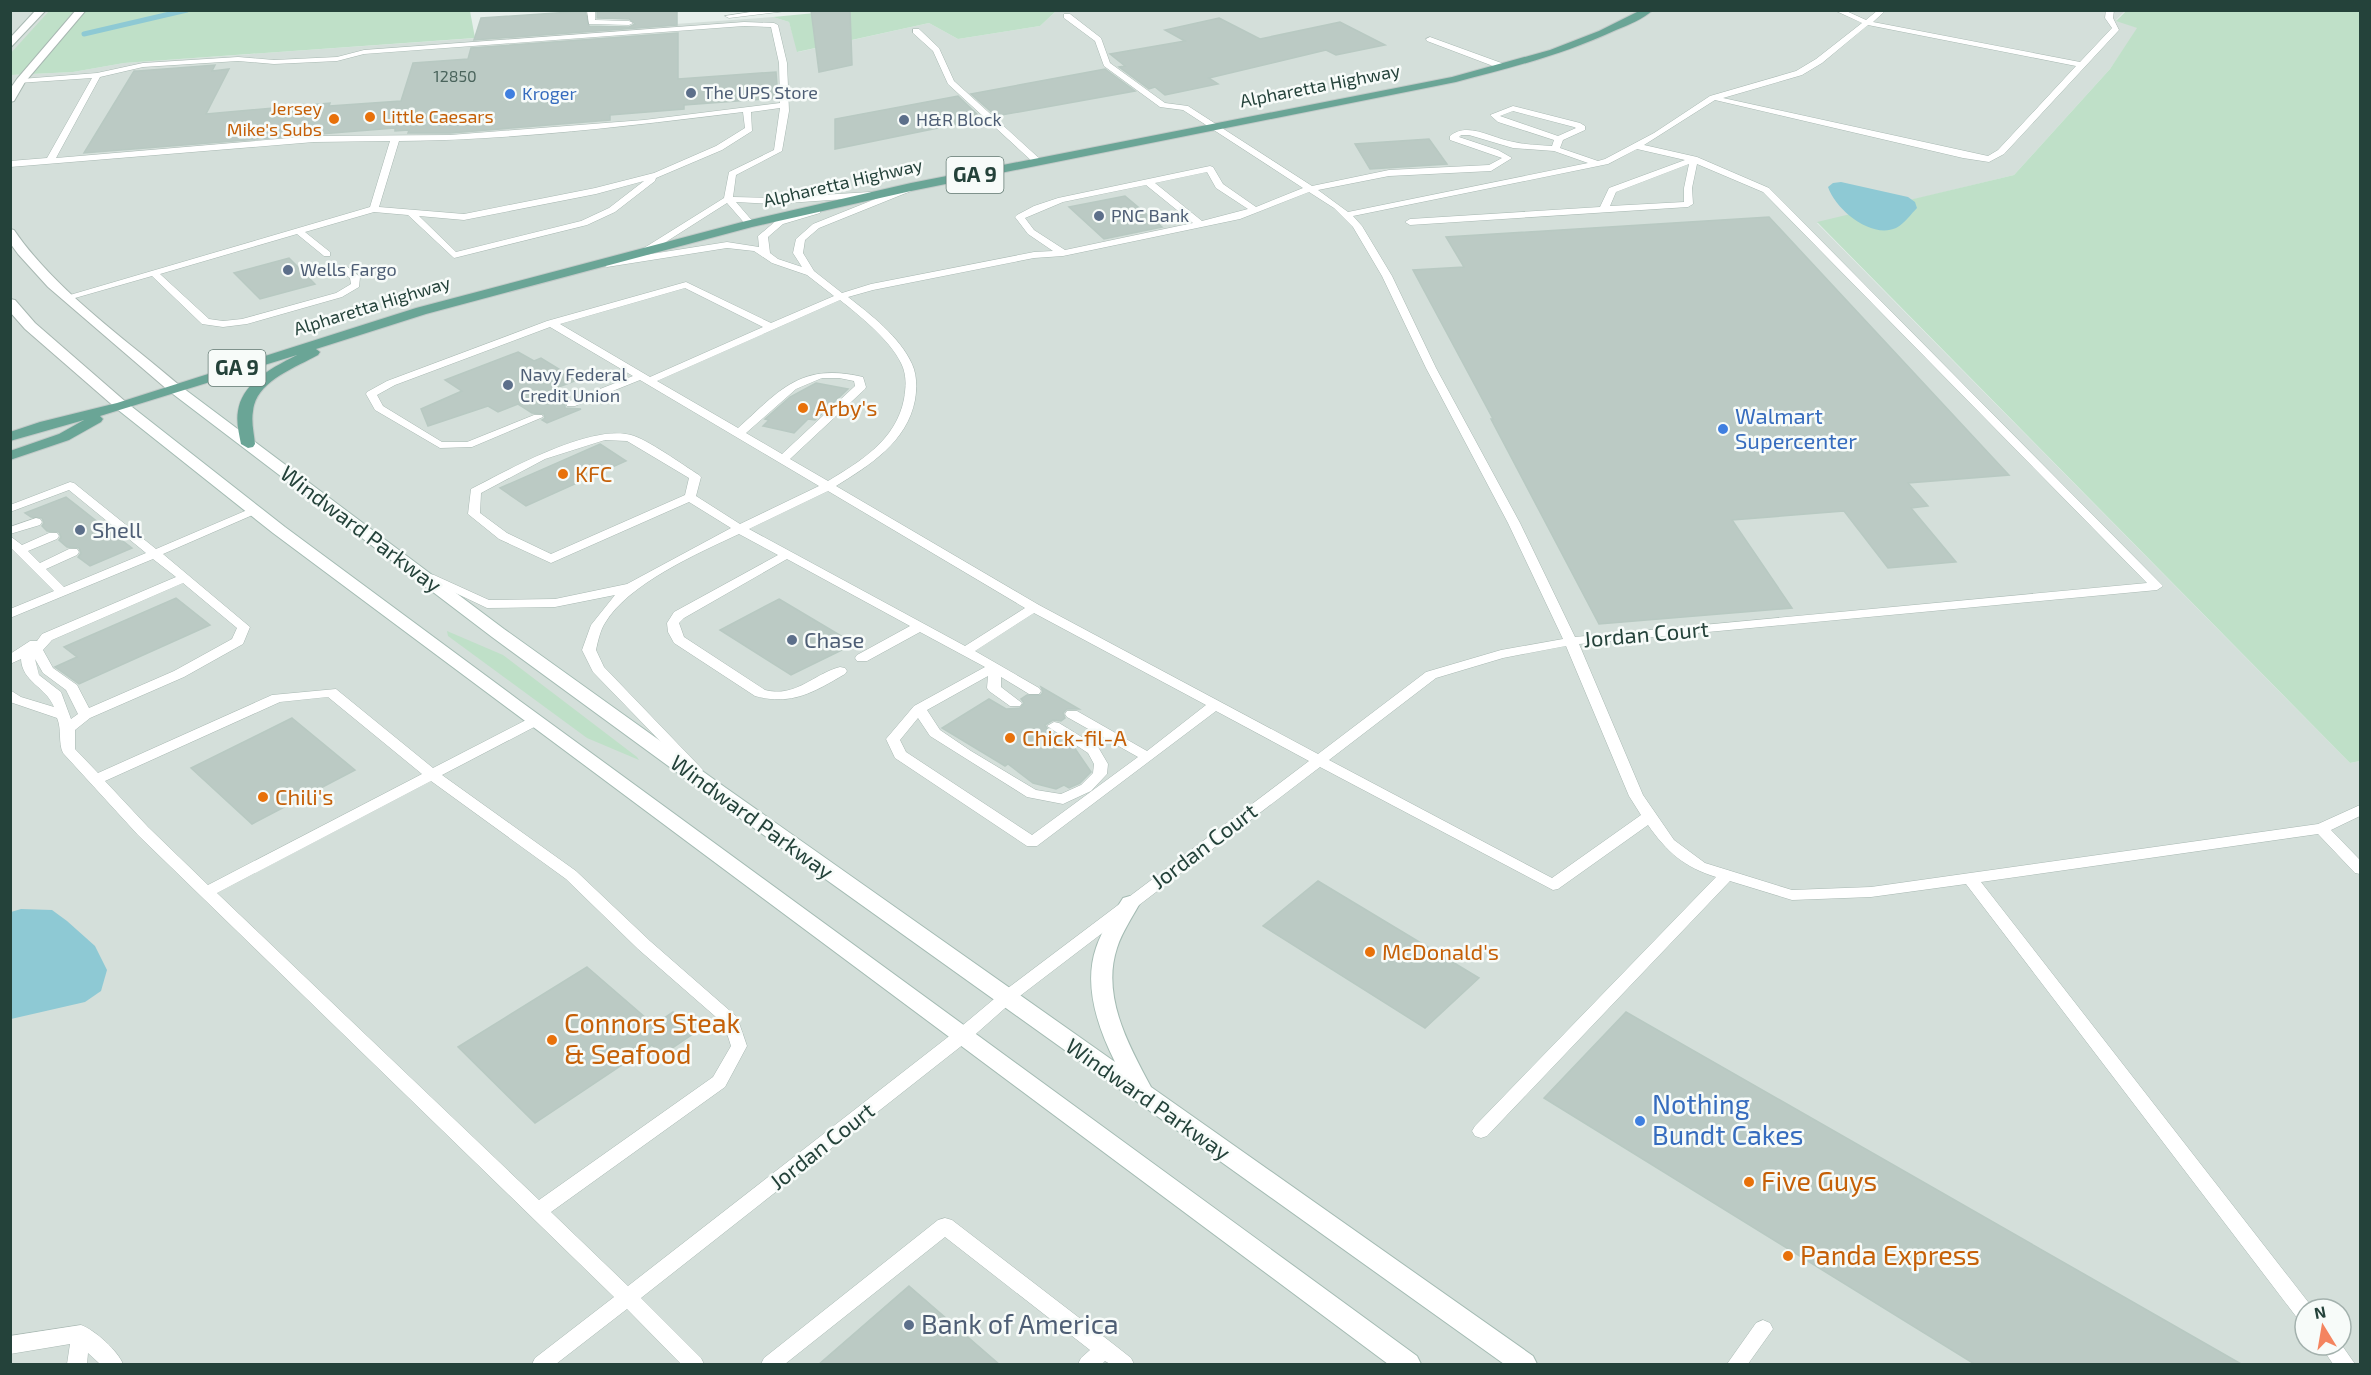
<svg xmlns="http://www.w3.org/2000/svg" width="2371" height="1375" viewBox="0 0 2371 1375" font-family="'Exo 2',sans-serif">
<rect width="100%" height="100%" fill="#e6efeb"/>
<g fill="#d4dfda" fill-rule="evenodd">
<path d="M1063 10H2126L2116 20 2138 28 2110 69 2014 175 1817 223 2350 763 2360 761V1364H11V75L73 72 124 63 773 17 789 22 798 52 929 23 958 39 1040 26 1055 12ZM2305 1309H2341V1345H2305Z"/>
<polygon points="11,11 50,11 11,54"/>
</g>
<g fill="#bfe0c8">
<polygon points="50,10 470,11 475,38 124,63 73,72 11,75 10,54"/>
<polygon points="847,10 1063,11 1055,12 1040,26 958,39 929,23 797,52 789,22 773,17"/>
<polygon points="2126,11 2360,11 2360,761 2350,763 1817,222 2014,175 2110,69 2137,28 2116,21"/>
<polygon points="447,631 503,655 637,757 639,760 587,738 448,636"/>
</g>
<g fill="#8ec9d4">
<path d="M1841 182 1908 197 1915 202 1917 208C1911 214 1904 224 1896 228 1871 239 1836 210 1828 187L1833 183Z"/>
<polygon points="21,909 52,910 67,921 95,946 107,970 101,991 85,1002 11,1019 11,912"/>
</g>
<g fill="none" stroke-linecap="round" stroke-linejoin="round">
<polyline stroke="#8ec9d4" stroke-width="5" points="84,34 187,10"/>
</g>
<g fill="#bbcac4" stroke="#b8c9c2" stroke-width="1.5">
<polygon points="597,10 677,10 677,25 474,40 481,18 585,11 589,26 629,27 635,24 629,19 597,18"/>
<polygon points="811,10 850,10 852,65 819,72"/>
<polygon points="1219,18 1260,39 1340,22 1385,45 1336,55 1326,50 1209,78 1218,84 1165,95 1155,87 1149,89 1119,67 1125,66 1110,54 1185,41 1165,30"/>
<polygon points="678,33 678,79 776,72 778,98 684,105 684,109 610,115 610,120 450,133 408,133 409,130 395,131 395,128 84,153 134,71 138,71 215,65 212,71 229,69 206,114 330,103 329,106 401,101 413,63 468,59 471,48"/>
<polygon points="1105,69 1135,91 996,116 971,94"/>
<polygon points="958,96 982,119 835,149 835,119"/>
<polygon points="1429,139 1447,164 1370,169 1355,144"/>
<polygon points="1125,196 1162,227 1104,239 1069,207"/>
<polygon points="1769,217 2009,475 1908,483 1928,506 1911,508 1956,562 1888,568 1844,511 1732,520 1792,608 1599,624 1491,419 1493,419 1413,270 1464,267 1446,237"/>
<polygon points="289,258 315,284 260,299 234,273"/>
<polygon points="518,352 534,361 541,358 577,380 548,391 565,401 565,408 581,409 547,423 542,420 545,418 544,414 532,413 518,404 498,412 488,406 428,426 421,409 462,391 445,380"/>
<polygon points="816,383 848,389 815,420 808,419 794,433 763,426 769,420 765,419 790,397"/>
<polygon points="600,444 626,461 526,506 500,488"/>
<polygon points="66,497 94,519 132,548 90,566 78,557 81,553 79,548 67,547 59,540 61,537 59,532 47,531 42,526 44,523 42,518 31,517 25,513"/>
<polygon points="176,598 210,625 79,684 55,667 77,657 64,647"/>
<polygon points="779,599 853,643 844,647 846,648 791,675 720,630"/>
<polygon points="1041,687 1079,709 1067,709 1063,713 1065,718 1061,721 1053,720 1045,725 1048,730 1074,747 1091,772 1080,783 1069,788 1064,785 1056,789 1033,783 1008,764 1005,766 942,728 989,699 1006,709 1020,708 1024,703 1021,699 1027,695 1041,695 1043,692"/>
<polygon points="292,718 355,770 252,824 191,768"/>
<polygon points="1318,881 1479,978 1425,1028 1263,926"/>
<polygon points="587,967 654,1025 673,1012 696,1032 662,1055 652,1045 535,1123 458,1047"/>
<polygon points="1626,1012 2243,1365 1976,1365 1544,1098"/>
<polygon points="909,1286 1000,1365 818,1365"/>
</g>
<g fill="none" stroke-linecap="round" stroke-linejoin="round">
<defs>
<g id="service">
<polygon points="587,10 595,10 595,20 629,21 633,23 629,25 589,24"/>
<polygon points="763,10 794,10 729,18 725,16"/>
<path d="M1834 10H1844L1866 20 1878 10H1886L1873 22 2080 62 2112 28 2105 18 2106 10H2114L2113 18 2119 30 2004 154 1989 162 1963 158 1715 100 1644 145 1697 157 1769 188 2163 586 2157 590 1579 644 1643 795 1674 840 1705 863 1792 890 1871 887 2318 824 2360 805V816L2331 830 2360 860V874L2355 873 2318 834 1981 882 2312 1307 2313 1309H2305V1321L2298 1319 1966 884 1871 897 1792 900 1730 881 1487 1136 1481 1138 1475 1136 1472 1131 1475 1126 1716 877C1684 867 1667 852 1648 825L1558 889 1553 890 1320 767 1012 1002 969 1040 641 1298 701 1358 704 1364H681L627 1309 556 1364H532L535 1358 614 1297 138 835 63 753C58 743 62 729 57 718L10 702V690L21 697 54 707C46 687 22 682 21 659L10 664V654L30 641H37L42 634 176 577 153 559 10 618V609L54 591 10 547V536L22 545 49 533H57L59 536 57 539 28 551 40 563 69 549H77L79 552 77 555 46 569 64 587 146 553 69 490 10 512V505L70 482 74 483 156 549 252 508H260L262 511 163 554 250 627 243 644 184 677 90 718 75 730V749L98 773 272 695 336 689 433 768 530 718H540L542 721 540 724 442 775 576 871 650 941 737 1017 747 1046 725 1087 551 1212 628 1286 957 1030 1000 994 1309 761 1216 711 1037 846H1027L895 758 886 739 914 706 985 667 920 632 867 661H857L855 658 857 655 910 626 787 559 684 618 679 623 684 637 765 690C796 698 813 674 840 667L845 668 847 671 845 674C814 692 792 706 755 696L674 643 668 632 667 623 674 612 778 555 739 534C698 553 628 584 605 623 600 631 598 641 596 650L604 667 703 770 701 773H691L593 672 582 650 591 625 615 595 555 607 487 608 424 578 430 574 434 575 489 600 555 599 627 584 731 528 689 502 551 563 499 539 468 514 471 489C508 470 590 424 631 435 647 439 683 465 699 475L701 477 696 496 740 524 819 486 640 380 575 406H567V402L633 376 550 327 395 385 377 395 383 406 442 442H467L534 415H542L543 417 472 447 440 448 375 410 366 394 367 392 387 381 547 321 686 282 771 323 834 296 807 275 772 263 754 251 727 248 607 267 602 264 607 261 727 242 759 247 758 236 777 220 820 209V213L783 224 768 237 770 253 778 259 802 267 793 253 796 239 813 224 908 186 911 187V191L819 228 805 240 803 253 814 271 842 293 871 284 1034 252 1053 251 1028 234 1015 217 1017 215 1034 206 1058 198 1210 166 1213 167 1223 184 1256 207 1303 188 1183 110 1160 107 1104 66 1095 41 1064 18V14H1070L1101 38 1110 63 1165 103 1188 106 1312 186 1389 170 1489 165 1502 158 1450 140V136C1468 121 1493 139 1514 142 1526 145 1539 145 1552 146L1554 140 1498 122 1490 115 1513 106 1580 123 1585 126V130L1563 140 1560 148 1598 161 1605 159 1654 133 1710 96 1796 71 1816 59 1862 23ZM1868 25 2076 66 1998 150 1988 156 1723 98 1802 75 1822 63ZM1513 111 1574 127 1576 128 1558 136 1500 116ZM1461 135H1469L1513 148 1554 151 1588 163 1348 212 1318 190 1389 176 1491 171 1512 158 1498 150 1459 137ZM1637 149 1685 160 1609 188 1600 207 1410 219 1405 222 1410 225 1688 207 1693 204 1692 188 1697 164 1763 192 2147 583 1575 637 1520 523 1436 368 1392 276 1362 226 1353 216 1608 164ZM1689 164 1684 188V202L1610 206 1616 192ZM1207 172 1216 188 1248 209 1202 221 1155 183ZM1146 185 1193 223 1065 250 1034 230 1025 218 1063 202ZM1309 192 1334 208 1353 227 1382 276 1426 368 1508 523 1563 639 1501 650 1426 672 1318 754 1039 605 836 486C870 465 907 442 915 400 917 388 917 375 912 364 900 337 870 314 848 297L873 290 1034 258 1063 256 1240 219ZM685 288 763 327 650 377 560 324ZM840 300C859 315 890 340 901 363 907 375 906 387 904 399 896 440 861 461 828 481L790 459 865 389 866 387 863 377C801 362 780 390 738 428L657 381ZM822 378H839L854 381 855 386 782 454 746 433 796 389ZM605 440 627 441 689 478 685 495 551 554 507 533 480 513 481 493 545 459ZM828 491 1025 608 965 646 749 529ZM183 583 237 628 232 639 174 671 89 708 77 685 53 668 43 650 52 640ZM1034 613 1206 705 1147 751 1077 711H1067L1065 714 1067 717 1138 757 1032 835 906 752 900 740 918 718 930 736 1027 797 1063 804 1091 791 1107 774 1108 764 1098 747 1059 723 1054 722 1047 726 1088 753 1094 764 1093 773 1081 785 1061 794 1036 790 971 751 940 730 927 710 988 676 987 688 989 691 1010 706H1020L1022 703 1001 687V677L1029 694H1039L1041 691 1039 688 975 651ZM1566 646 1629 796 1641 815 1552 878 1329 760 1436 678 1503 658ZM35 659 43 673 66 690 78 714 71 719 61 692 39 675ZM328 697 422 774 208 885 148 827 105 781 280 702ZM431 781 566 879 638 949 724 1024 731 1046 713 1077 539 1200 217 893Z"/>
<path d="M744 22 774 23 778 25 787 63 789 111 782 151 736 175 733 197 773 198 870 192 874 195 873 197 773 204 736 202 755 224 750 227 747 226 727 203 650 252H644V248L724 198 729 172 774 150 780 108 751 112 752 131 722 150 656 178 655 181 615 212 587 225 454 258 408 215 374 212 305 232 330 252V256H324L297 234 160 274 209 319 223 321 242 319 336 293 351 284 350 278 339 269V265H345L360 277 359 287 342 297 247 324 223 327 202 324 152 276 68 300 63 297 370 207 390 141 314 142 10 167V161L47 158 92 78 18 83V79H21L97 73 143 63 238 57 274 60 337 57 364 50ZM744 26 771 27 779 63 780 103 644 120 450 135 314 136 56 158 100 77 143 67 238 61 274 64 337 61 364 54ZM743 112 745 128 716 146 654 173 595 188 464 214 379 207 399 141C514 140 629 126 743 112ZM644 181 609 208 581 221 456 252 419 216 464 220 596 194Z"/>
<polygon points="913,29 919,29 939,48 954,81 1041,160 1041,164 1035,164 948,84 933,51 913,33"/>
<polygon points="1430,37 1507,65 1508,67 1501,69 1427,41 1426,39"/>
<polygon points="36,518 40,519 42,522 40,525 10,534 10,527"/>
<polygon points="945,1218 952,1220 1112,1343 1131,1358 1134,1364 1110,1364 1105,1361 1102,1364 1078,1364 1081,1358 1090,1350 945,1237 785,1364 761,1364 764,1358 938,1220"/>
<polygon points="1763,1320 1770,1323 1773,1329 1748,1364 1727,1364 1756,1323"/>
<path d="M81 1325C95 1330 118 1351 123 1364H100L88 1353 87 1364H67L70 1344 10 1354V1336Z"/>
<polygon points="2341,1344 2355,1364 2333,1364 2320,1345"/>
</g>
<g id="tertiary">
<polygon points="36,10 46,10 10,48 10,38"/>
<polygon points="76,10 86,10 25,82 14,101 10,102 10,89 17,79"/>
<path d="M10 229 14 230C55 290 124 338 179 385L181 388 179 391H169L48 287 18 254 10 243Z"/>
<polygon points="10,299 15,300 35,323 127,403 129,406 127,409 117,409 25,329 10,312"/>
</g>
<g id="secondary">
<path d="M174 384 179 385 504 629 726 788 1115 1062C1098 1028 1083 986 1096 948 1102 930 1113 914 1123 898L1130 896 1137 898 1140 903C1132 918 1122 932 1117 948 1101 996 1129 1046 1151 1087L1533 1356 1537 1364H1504L712 798 492 637 169 391 167 388Z"/>
<polygon points="122,402 127,403 285,527 520,701 1417,1356 1421,1364 1388,1364 273,533 117,409 115,406"/>
</g>
<path id="primary" d="M1641 10H1653C1643 19 1629 25 1616 30 1565 54 1510 68 1456 82L911 191 752 227 426 314 316 349 320 352 318 355C295 368 256 381 253 411 251 422 254 433 255 444L253 447 248 448 241 444C239 433 236 422 238 411 242 382 274 367 297 355L100 416 103 419 101 422 69 440 10 460V451L59 434 84 420 10 441V432L40 422 117 403 416 308 746 221 911 183 1452 77 1550 50 1599 31Z"/>
</defs>
<use href="#service" stroke="#a8b8b2" stroke-width="1"/>
<use href="#tertiary" stroke="#a8b8b2" stroke-width="2"/>
<use href="#secondary" stroke="#a4bbb3" stroke-width="2"/>
<use href="#primary" stroke="#c2cac8" stroke-width="2"/>
<use href="#service" fill="#fff" fill-rule="evenodd"/>
<use href="#tertiary" fill="#fff" fill-rule="evenodd"/>
<use href="#secondary" fill="#fff" fill-rule="evenodd"/>
<use href="#primary" fill="#6aa596" fill-rule="evenodd"/>
</g>
<g fill="#5c6f8a" stroke="#f7fbf9" stroke-width="2">
<circle cx="691" cy="93" r="6"/>
<circle cx="904" cy="120" r="6"/>
<circle cx="1099" cy="216" r="6"/>
<circle cx="288" cy="270" r="6"/>
<circle cx="508" cy="385" r="6"/>
<circle cx="80" cy="530" r="6"/>
<circle cx="792" cy="640" r="6"/>
<circle cx="909" cy="1325" r="6"/>
</g>
<g fill="#3f7fe0" stroke="#f7fbf9" stroke-width="2">
<circle cx="510" cy="94" r="6"/>
<circle cx="1723" cy="429" r="6"/>
<circle cx="1640" cy="1121" r="6"/>
</g>
<g fill="#e8710a" stroke="#f7fbf9" stroke-width="2">
<circle cx="370" cy="117" r="6"/>
<circle cx="334" cy="119" r="6"/>
<circle cx="803" cy="408" r="6"/>
<circle cx="563" cy="474" r="6"/>
<circle cx="1010" cy="738" r="6"/>
<circle cx="263" cy="797" r="6"/>
<circle cx="1370" cy="952" r="6"/>
<circle cx="552" cy="1040" r="6"/>
<circle cx="1749" cy="1182" r="6"/>
<circle cx="1788" cy="1256" r="6"/>
</g>
<g text-anchor="middle" stroke-width="5" stroke-linejoin="round" paint-order="stroke">
<g font-size="16" fill="#4a645c">
<text x="455" y="82">12850</text>
</g>
<g font-size="18" fill="#24423a" stroke="#f7fbf9">
<text transform="translate(1320 86) rotate(-11)" y="6">Alpharetta Highway</text>
<text transform="translate(843 183) rotate(-13)" y="6">Alpharetta Highway</text>
<text transform="translate(372 306) rotate(-17)" y="6">Alpharetta Highway</text>
</g>
<g font-size="18" fill="#4e5e75" stroke="#f7fbf9" text-anchor="start">
<text x="703" y="99">The UPS Store</text>
<text x="916" y="126">H&amp;R Block</text>
<text x="1111" y="222">PNC Bank</text>
<text x="300" y="276">Wells Fargo</text>
<text x="520" y="381">Navy Federal<tspan x="520" dy="21">Credit Union</tspan></text>
</g>
<g font-size="18" fill="#366cbe" stroke="#f7fbf9" text-anchor="start">
<text x="522" y="100">Kroger</text>
</g>
<g font-size="18" fill="#c56008" stroke="#f7fbf9" text-anchor="end">
<text x="322" y="115">Jersey<tspan x="322" dy="21">Mike's Subs</tspan></text>
<text x="382" y="123" text-anchor="start">Little Caesars</text>
</g>
<g fill="#f7fbf9" stroke="#637a73" stroke-width="1.5">
<rect x="946.5" y="157" width="57" height="36" rx="4.5"/>
<rect x="208.5" y="350" width="57" height="36" rx="4.5"/>
</g>
<g font-size="21" font-weight="bold" fill="#24423a">
<text x="975" y="182">GA 9</text>
<text x="237" y="375">GA 9</text>
</g>
<g font-size="22" fill="#c56008" stroke="#f7fbf9" text-anchor="start">
<text x="815" y="416">Arby's</text>
<text x="575" y="482">KFC</text>
<text x="1022" y="746">Chick-fil-A</text>
<text x="275" y="805">Chili's</text>
<text x="1382" y="960">McDonald's</text>
</g>
<g font-size="22" fill="#366cbe" stroke="#f7fbf9" text-anchor="start">
<text x="1735" y="424">Walmart<tspan x="1735" dy="25">Supercenter</tspan></text>
</g>
<g font-size="22" fill="#24423a" stroke="#f7fbf9">
<text transform="translate(361 529) rotate(37)" y="8">Windward Parkway</text>
<text transform="translate(1646 634) rotate(-5)" y="8">Jordan Court</text>
<text transform="translate(752 817) rotate(36)" y="8">Windward Parkway</text>
<text transform="translate(1204 846) rotate(-37)" y="8">Jordan Court</text>
<text transform="translate(1148 1099) rotate(35)" y="8">Windward Parkway</text>
<text transform="translate(822 1146) rotate(-38)" y="8">Jordan Court</text>
</g>
<g font-size="22" fill="#4e5e75" stroke="#f7fbf9" text-anchor="start">
<text x="92" y="538">Shell</text>
<text x="804" y="648">Chase</text>
</g>
<g font-size="27" fill="#c56008" stroke="#f7fbf9" text-anchor="start">
<text x="564" y="1033">Connors Steak<tspan x="564" dy="31">&amp; Seafood</tspan></text>
<text x="1761" y="1191">Five Guys</text>
<text x="1800" y="1265">Panda Express</text>
</g>
<g font-size="27" fill="#366cbe" stroke="#f7fbf9" text-anchor="start">
<text x="1652" y="1114">Nothing<tspan x="1652" dy="31">Bundt Cakes</tspan></text>
</g>
<g font-size="27" fill="#4e5e75" stroke="#f7fbf9" text-anchor="start">
<text x="921" y="1334">Bank of America</text>
</g>
</g>
<rect width="2371" height="1375" fill="none" stroke="#24423a" stroke-width="24"/>
<g transform="translate(2323 1327) rotate(349)"><circle r="28" fill="#f7fbf9" stroke="#a3b1ad" stroke-width="1.5"/>
<path d="M0-4.5L10 22L0 15L-10 22Z" fill="#f4845f"/>
<text y="-9" font-size="16" font-weight="bold" text-anchor="middle" fill="#24423a">N</text>
</g>
</svg>
